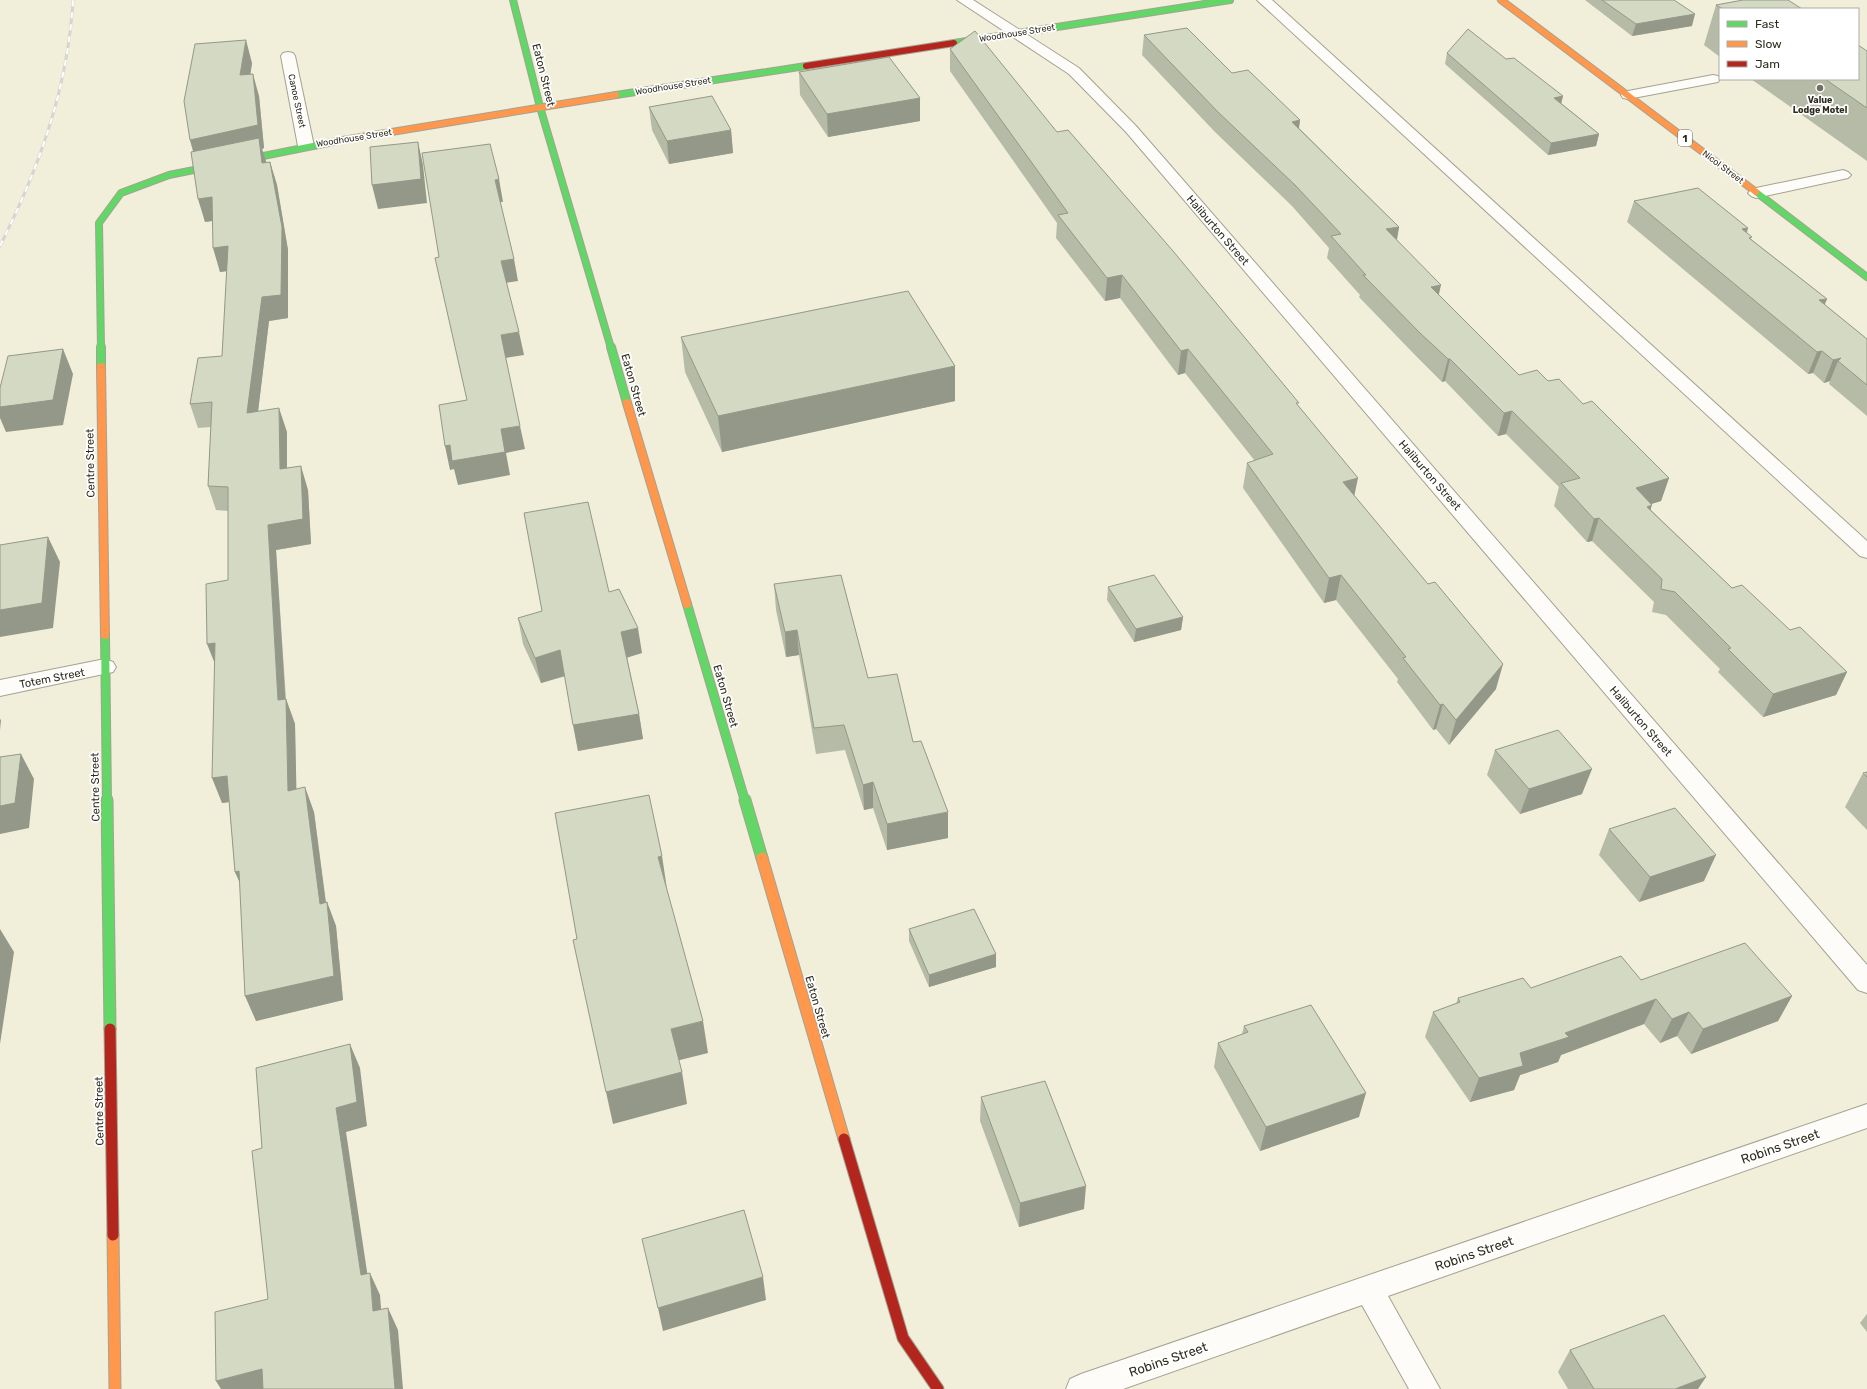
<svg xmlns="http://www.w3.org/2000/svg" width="1867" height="1389" viewBox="0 0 1867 1389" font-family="Rubik,sans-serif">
<rect width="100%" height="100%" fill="#f1eeda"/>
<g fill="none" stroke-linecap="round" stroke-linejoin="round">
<defs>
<g id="lane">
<polygon points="1257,0 1272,0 1867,541 1867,558 1860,556"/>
<polygon points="1713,75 1718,76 1720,79 1718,82 1628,99 1623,98 1621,95 1623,92 1628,91"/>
<polygon points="1843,170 1848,172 1851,175 1848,178 1756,198 1751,196 1748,193 1751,190 1756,188"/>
</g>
<g id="street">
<polygon points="957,0 973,0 1079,68 1136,126 1867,965 1867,993 1858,990 1126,132 1069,74"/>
<polygon points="288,52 293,53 295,56 314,146 311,149 301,149 298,146 281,56 283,53"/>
<polygon points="105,659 113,662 116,667 113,672 0,696 0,680"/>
<polygon points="1867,1104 1867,1128 1388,1296 1440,1389 1409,1389 1362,1305 1123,1389 1066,1389 1070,1379 1081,1374"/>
</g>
<g id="fast-far2">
<polyline points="513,0 540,107 611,348"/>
<polyline points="954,43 1230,0"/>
<polyline points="616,95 806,66"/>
<polyline points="1756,192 1867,277"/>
<polyline points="101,348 99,223 121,193 169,175 343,140"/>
</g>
<g id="fast-far1">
<polyline points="101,347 101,367"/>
<polyline points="611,347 627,403"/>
<polyline points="687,604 745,801"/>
<polyline points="105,635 107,801"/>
</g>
<g id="fast">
<polyline points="107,800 110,1029"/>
<polyline points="745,800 762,858"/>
</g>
<g id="slow-far2">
<polyline points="1501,0 1756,192"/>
<polyline points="343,140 616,95"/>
</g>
<g id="slow-far1">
<polyline points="101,367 105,635"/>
<polyline points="627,403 687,604"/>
</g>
<g id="slow">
<polyline points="762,858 844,1139"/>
<polyline points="113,1235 115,1389"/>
</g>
<polyline id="jam-far1" points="806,66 954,43"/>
<g id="jam">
<polyline points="110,1029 113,1235"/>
<polyline points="844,1139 903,1338 938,1389"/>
</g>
</defs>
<use href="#lane" stroke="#a4a292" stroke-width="2"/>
<use href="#street" stroke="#a4a292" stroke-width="2"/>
<use href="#fast-far2" stroke="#a4a292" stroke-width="8"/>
<use href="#fast-far1" stroke="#a4a292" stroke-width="10"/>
<use href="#fast" stroke="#a4a292" stroke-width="13"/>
<use href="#slow-far2" stroke="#a4a292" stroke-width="8"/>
<use href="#slow-far1" stroke="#a4a292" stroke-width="10"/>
<use href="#slow" stroke="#a4a292" stroke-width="13"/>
<use href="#jam-far1" stroke="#a4a292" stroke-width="8"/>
<use href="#jam" stroke="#a4a292" stroke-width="13"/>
<use href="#lane" fill="#fdfcf9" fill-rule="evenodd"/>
<use href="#street" fill="#fdfcf9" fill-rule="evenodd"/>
<use href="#fast-far2" stroke="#63d668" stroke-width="6"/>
<use href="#fast-far1" stroke="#63d668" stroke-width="8"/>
<use href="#fast" stroke="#63d668" stroke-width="11"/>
<use href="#slow-far2" stroke="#ff974d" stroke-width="6"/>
<use href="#slow-far1" stroke="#ff974d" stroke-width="8"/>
<use href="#slow" stroke="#ff974d" stroke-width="11"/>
<use href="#jam-far1" stroke="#b3261e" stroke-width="6"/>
<use href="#jam" stroke="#b3261e" stroke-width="11"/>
<defs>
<path id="rail" d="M0 246C39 168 68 88 73 0"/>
</defs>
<use href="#rail" stroke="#d7d5d0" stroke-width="3"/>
<use href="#rail" stroke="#fff" stroke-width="2" stroke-dasharray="6" stroke-linecap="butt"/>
</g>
<g fill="#b5bba7">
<polygon points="1585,0 1674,0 1692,26 1632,36"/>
<polygon points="1716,5 1802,9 1720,9 1720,57 1704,45"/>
<polygon points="1144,35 1232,73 1300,120 1299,128 1399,227 1397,241 1438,295 1519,375 1548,381 1583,404 1669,478 1661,501 1651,504 1651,510 1732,588 1847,672 1836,695 1763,717 1718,672 1720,669 1666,615 1652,612 1654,602 1592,541 1587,542 1554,506 1559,487 1506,434 1498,436 1445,381 1442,382 1415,355 1359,297 1360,295 1327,258 1329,248 1292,206 1215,132 1142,55"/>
<polygon points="950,49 1057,132 1298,406 1354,496 1496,689 1449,745 1436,729 1433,730 1397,682 1398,679 1336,600 1324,603 1243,488 1247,463 1255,461 1185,373 1178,375 1120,298 1105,301 1056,238 1057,223 950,71"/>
<polygon points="1867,51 1867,161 1751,79 1858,79"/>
<polygon points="1447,53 1506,59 1563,96 1561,103 1599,134 1596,146 1548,155 1445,64"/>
<polygon points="252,63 250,74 259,96 264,148 262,149 266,162 270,162 277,185 288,250 288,318 269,321 258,411 287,432 287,468 308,490 311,544 276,550 286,699 295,724 296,789 314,812 326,902 327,902 336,926 343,1000 256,1021 240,882 235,872 229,802 222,803 228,580 228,511 216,510 208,486 211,427 198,428 190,404 222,356 227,271 220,272 212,221 205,222 193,152 190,140"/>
<polygon points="799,72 920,98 920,121 828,137 800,95"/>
<polygon points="649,107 731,130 733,153 669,164 652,130"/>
<polygon points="1634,201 1748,228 1747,233 1751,239 1827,299 1824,304 1867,339 1867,416 1829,384 1830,381 1824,383 1813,373 1808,374 1627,222"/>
<polygon points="681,337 955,366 955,401 722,452 685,372"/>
<polygon points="774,584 868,678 913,742 948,838 887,850 873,808 864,810 845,750 816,754 799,655 786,657 776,610"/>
<polygon points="1108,587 1183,617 1181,630 1134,642 1107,600"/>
<polygon points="609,592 642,653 627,657 639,714 643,739 578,751 565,676 541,683 523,644 518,618"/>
<polygon points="1495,750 1582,794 1520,814 1487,775"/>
<polygon points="1867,772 1867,830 1845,807 1863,773"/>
<polygon points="1609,829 1704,881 1639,902 1599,855"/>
<polygon points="909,929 996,967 929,987 909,941"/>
<polygon points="1641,980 1792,996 1778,1021 1691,1054 1677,1036 1660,1043 1644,1024 1561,1055 1558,1062 1520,1075 1514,1090 1470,1102 1425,1037 1433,1012 1456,1004 1458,998 1531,988"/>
<polygon points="1244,1026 1359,1117 1260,1151 1214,1067 1218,1043 1242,1034"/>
<polygon points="981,1097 1084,1209 1019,1227 980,1121"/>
<polygon points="1867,1314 1867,1332 1860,1323"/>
<polygon points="1570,1350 1698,1389 1568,1389 1558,1372"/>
</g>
<g fill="#949888">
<polygon points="1695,14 1692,26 1632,36 1636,24"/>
<polygon points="246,40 252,63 247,98 240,75"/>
<polygon points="253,74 259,96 264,148 262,149 266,161 268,186 262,163 197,163 190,140"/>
<polygon points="1563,96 1560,108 1554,98"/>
<polygon points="920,98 920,121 828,137 827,114"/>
<polygon points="1300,120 1297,141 1292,122"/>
<polygon points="731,130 733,153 669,164 667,141"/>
<polygon points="1599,134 1596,146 1548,155 1551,143"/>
<polygon points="418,142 423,165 427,203 378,209 372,185"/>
<polygon points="270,162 277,185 288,250 288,318 269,321 255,437 247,413"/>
<polygon points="499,179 503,202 500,202 495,180"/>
<polygon points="212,197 219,220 205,222 198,199"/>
<polygon points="1399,227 1395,249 1386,229"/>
<polygon points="1748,228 1740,250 1742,229"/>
<polygon points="228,246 235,270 220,272 213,248"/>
<polygon points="514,259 518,281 505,283 501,261"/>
<polygon points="1122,275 1120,298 1105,301 1107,278"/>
<polygon points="1441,285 1436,307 1431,287"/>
<polygon points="1827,299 1818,321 1819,300"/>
<polygon points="519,332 524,355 505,358 501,335"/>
<polygon points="63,349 73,374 63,425 6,432 0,418 0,407"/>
<polygon points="1188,349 1185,373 1178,375 1181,351"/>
<polygon points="1822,351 1813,373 1808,374 1817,352"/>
<polygon points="1841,358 1838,361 1830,381 1824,383 1833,360"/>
<polygon points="1448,359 1450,359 1445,381 1442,382"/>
<polygon points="955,366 955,401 722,452 718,416"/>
<polygon points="279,408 287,432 287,494 280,469"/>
<polygon points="1512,411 1506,434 1498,436 1504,413"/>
<polygon points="520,426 525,449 506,453 510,475 458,485 454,469 450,470 445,446 501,429"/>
<polygon points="301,466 308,490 311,544 276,550 286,709 286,699 295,724 297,816 288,791 278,700 268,525"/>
<polygon points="1358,478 1353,502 1343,482"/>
<polygon points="1669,478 1661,501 1628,511 1636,488"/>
<polygon points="1652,505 1644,528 1647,507"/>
<polygon points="1599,518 1592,541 1587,542 1594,519"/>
<polygon points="48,537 60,562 53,628 0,637 0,610"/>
<polygon points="1341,575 1336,600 1324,603 1329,578"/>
<polygon points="1183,617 1181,630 1134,642 1136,629"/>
<polygon points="638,628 642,653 626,658 621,632"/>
<polygon points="797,630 799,655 786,657 785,632"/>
<polygon points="215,643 217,669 207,644"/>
<polygon points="560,650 565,676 541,683 535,658"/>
<polygon points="1503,664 1496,689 1449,745 1456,720"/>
<polygon points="1847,672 1836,695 1763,717 1773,694"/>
<polygon points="1443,704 1436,729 1433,730 1440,705"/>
<polygon points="639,714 643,739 578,751 573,725"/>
<polygon points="0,719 1,720 0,730"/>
<polygon points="21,754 34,779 29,828 0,834 0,806"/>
<polygon points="1592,769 1582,794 1520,814 1529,789"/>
<polygon points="227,776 237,801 222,803 212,778"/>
<polygon points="873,782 873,808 864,810 863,785"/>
<polygon points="305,787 314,812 329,928 320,904"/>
<polygon points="948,812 948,838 887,850 887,824"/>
<polygon points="1716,855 1704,881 1639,902 1650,877"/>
<polygon points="662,856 667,889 658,857"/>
<polygon points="239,871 246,897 235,872"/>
<polygon points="327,902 336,926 343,1000 256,1021 245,996"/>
<polygon points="0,929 14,952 0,1044"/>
<polygon points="996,954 996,967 929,987 929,975"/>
<polygon points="1792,996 1778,1021 1691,1054 1703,1029"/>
<polygon points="1656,999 1644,1024 1561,1055 1558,1062 1520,1075 1514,1090 1470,1102 1479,1078 1520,1053 1565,1033"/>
<polygon points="1689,1012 1677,1036 1660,1043 1672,1019"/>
<polygon points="703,1021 708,1053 676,1061 671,1029"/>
<polygon points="350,1044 360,1068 367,1126 346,1132 371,1298 361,1275 336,1108"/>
<polygon points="682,1072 687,1104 613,1124 606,1092"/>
<polygon points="1366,1093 1359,1117 1260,1151 1266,1127"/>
<polygon points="1086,1186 1084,1209 1019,1227 1020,1203"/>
<polygon points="370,1273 380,1295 383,1334 373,1311"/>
<polygon points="763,1277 766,1300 663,1331 658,1308"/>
<polygon points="388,1308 398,1330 403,1389 395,1389"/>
<polygon points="262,1369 274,1389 221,1389 216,1381"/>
<polygon points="1706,1377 1698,1389 1675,1389"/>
</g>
<g fill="#d3d9c2" stroke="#949888">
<polygon points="1602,0 1674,0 1695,14 1636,24"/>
<polygon points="1743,0 1788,0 1802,9 1723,9 1716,5"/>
<polygon points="1187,28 1232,73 1248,70 1300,120 1292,122 1399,227 1386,229 1441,285 1431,287 1519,375 1537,370 1548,381 1559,379 1583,404 1592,401 1669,478 1636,488 1652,505 1647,507 1732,588 1742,585 1790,630 1800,627 1847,672 1773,694 1728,649 1731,648 1675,592 1661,589 1662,579 1599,518 1594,519 1561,483 1580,478 1512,411 1504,413 1450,359 1448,359 1420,333 1363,275 1366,275 1331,236 1341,234 1295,185 1218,112 1144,35"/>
<polygon points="1468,29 1506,59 1514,58 1563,96 1554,98 1599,134 1551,143 1447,53"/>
<polygon points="975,31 1057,132 1068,130 1173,251 1299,403 1296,403 1358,478 1343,482 1428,584 1435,582 1503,664 1456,720 1443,704 1440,705 1403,658 1406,657 1341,575 1329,578 1247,463 1273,454 1188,349 1181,351 1122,275 1107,278 1058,215 1068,213 950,49"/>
<polygon points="246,40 240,75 253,74 258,125 190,140 184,101 195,44"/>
<polygon points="1858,45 1867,51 1867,108 1825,79 1858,79"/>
<polygon points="889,57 920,98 827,114 799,72"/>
<polygon points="712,96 731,130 667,141 649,107"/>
<polygon points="259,138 262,163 270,162 282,227 281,295 262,297 247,413 279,408 280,469 301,466 303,519 268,525 278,700 286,699 288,791 305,787 320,904 327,902 334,976 245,996 239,871 235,872 227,776 212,778 215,643 207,644 206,584 228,580 228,487 208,486 212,402 190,404 198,358 222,356 228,246 213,248 212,197 198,199 191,152"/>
<polygon points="418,142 421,179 372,185 370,147"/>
<polygon points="490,144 499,179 495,180 514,259 501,261 519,332 501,335 520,426 501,429 505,452 452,461 450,445 445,446 439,405 467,400 435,258 439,257 422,153"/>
<polygon points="1698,188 1748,228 1742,229 1752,237 1749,238 1827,299 1819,300 1867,339 1867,385 1838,361 1841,358 1833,360 1822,351 1817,352 1634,201"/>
<polygon points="908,291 955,366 718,416 681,337"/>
<polygon points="63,349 53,400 0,407 0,388 8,356"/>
<polygon points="588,502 609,592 619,589 638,628 621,632 639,714 573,725 560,650 535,658 518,618 542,611 524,513"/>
<polygon points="48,537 42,603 0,610 0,545"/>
<polygon points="841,575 868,678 897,674 913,742 921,741 948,812 887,824 873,782 863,785 844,725 814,728 797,630 785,632 774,584"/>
<polygon points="1154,575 1183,617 1136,629 1108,587"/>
<polygon points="1558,730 1592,769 1529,789 1495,750"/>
<polygon points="21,754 15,803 0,806 0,757"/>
<polygon points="1867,772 1867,777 1863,773"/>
<polygon points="649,795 662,856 658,857 703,1021 671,1029 682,1072 606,1092 573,940 577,939 555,813"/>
<polygon points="1675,808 1716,855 1650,877 1609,829"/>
<polygon points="974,909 996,954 929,975 909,929"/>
<polygon points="1745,943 1792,996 1703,1029 1689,1012 1672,1019 1656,999 1565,1033 1569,1037 1520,1053 1523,1066 1479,1078 1433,1012 1460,1002 1458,998 1523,978 1531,988 1621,956 1641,980"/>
<polygon points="1311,1005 1366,1093 1266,1127 1218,1043 1248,1032 1244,1026"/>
<polygon points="350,1044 357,1102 336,1108 361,1275 370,1273 373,1311 388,1308 395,1389 263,1389 262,1369 216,1381 215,1312 268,1299 252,1151 262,1148 256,1068"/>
<polygon points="1045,1081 1086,1186 1020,1203 981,1097"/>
<polygon points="744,1210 763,1277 658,1308 642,1239"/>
<polygon points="1664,1315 1706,1377 1675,1389 1594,1389 1570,1350"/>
</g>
<circle fill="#727060" stroke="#fff" stroke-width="1.5" cx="1820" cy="88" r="4"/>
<g text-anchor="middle" stroke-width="3.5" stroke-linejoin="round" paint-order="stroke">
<g font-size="9" fill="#2e2c1e" stroke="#fff">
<text transform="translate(1017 33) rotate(-9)" y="3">Woodhouse Street</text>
<text transform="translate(673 86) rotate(-9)" y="3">Woodhouse Street</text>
<text transform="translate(297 101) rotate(78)" y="3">Canoe Street</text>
<text transform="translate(354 138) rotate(-9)" y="3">Woodhouse Street</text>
<text transform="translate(1723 167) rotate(37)" y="3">Nicol Street</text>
</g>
<g font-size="9" font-weight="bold" fill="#2e2c1e" stroke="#fff">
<text x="1820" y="103">Value<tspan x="1820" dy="10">Lodge Motel</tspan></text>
</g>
<rect fill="#fff" stroke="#6d6b62" stroke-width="1" x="1678" y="130" width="14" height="16" rx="3"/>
<g font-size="10" font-weight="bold" fill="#2e2c1e">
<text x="1685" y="142">1</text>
</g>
<g font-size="11" fill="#2e2c1e" stroke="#fff">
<text transform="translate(544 75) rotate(76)" y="4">Eaton Street</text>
<text transform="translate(1218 230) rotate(49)" y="4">Haliburton Street</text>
<text transform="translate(634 385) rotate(74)" y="4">Eaton Street</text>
<text transform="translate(90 463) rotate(-91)" y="4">Centre Street</text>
<text transform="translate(1430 475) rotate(49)" y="4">Haliburton Street</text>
<text transform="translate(52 678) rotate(-11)" y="4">Totem Street</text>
<text transform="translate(726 696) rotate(74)" y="4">Eaton Street</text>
<text transform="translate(1641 721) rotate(49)" y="4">Haliburton Street</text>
<text transform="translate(95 787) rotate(-91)" y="4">Centre Street</text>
<text transform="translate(818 1007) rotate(74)" y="4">Eaton Street</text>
<text transform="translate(99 1111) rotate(-91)" y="4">Centre Street</text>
</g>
<g font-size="13" fill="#2e2c1e" stroke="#fff">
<text transform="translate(1780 1146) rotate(-19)" y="5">Robins Street</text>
<text transform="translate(1474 1253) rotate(-19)" y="5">Robins Street</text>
<text transform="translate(1168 1359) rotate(-19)" y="5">Robins Street</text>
</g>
</g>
<rect x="1719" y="8" width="140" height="72" fill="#ffffff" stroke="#ababa5"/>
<rect x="1727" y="21" width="20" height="6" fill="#63d668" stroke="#ababa5"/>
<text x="1755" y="28" font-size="12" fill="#2e2c1e">Fast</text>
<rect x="1727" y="41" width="20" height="6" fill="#ff974d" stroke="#ababa5"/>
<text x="1755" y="48" font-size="12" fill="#2e2c1e">Slow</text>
<rect x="1727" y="61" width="20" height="6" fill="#b3261e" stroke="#ababa5"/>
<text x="1755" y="68" font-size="12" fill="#2e2c1e">Jam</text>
</svg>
